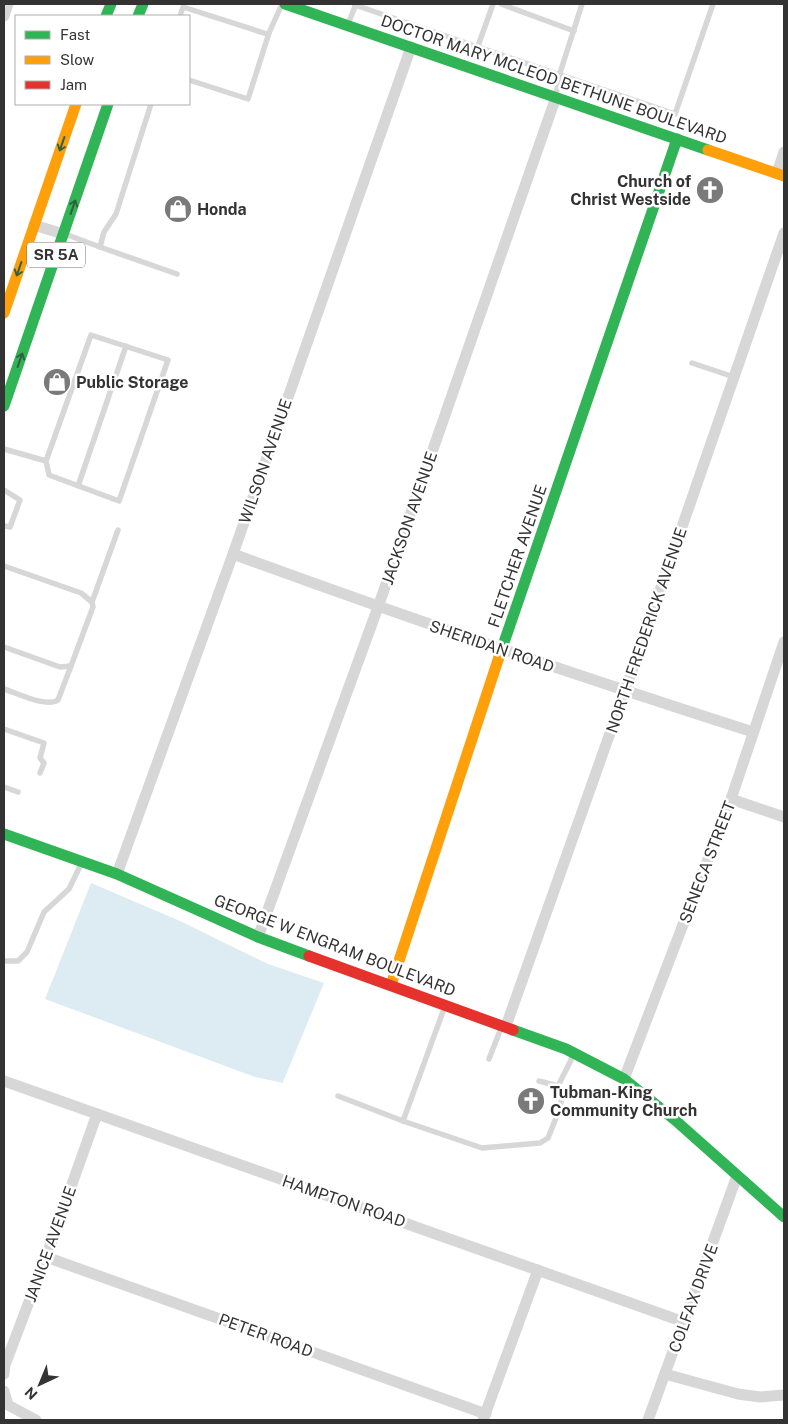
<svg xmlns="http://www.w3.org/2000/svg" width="788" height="1424" viewBox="0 0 788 1424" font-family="'Public Sans',sans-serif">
<rect width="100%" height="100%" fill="#fff"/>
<polygon fill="#ddebf3" points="91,883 180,921 268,964 324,983 283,1082 284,1083 255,1077 45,999"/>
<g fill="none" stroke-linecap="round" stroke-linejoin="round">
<g stroke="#d7d7d7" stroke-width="5.5">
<polyline points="501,4 574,31"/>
<polyline points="355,5 675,114 713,4"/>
<polyline points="180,16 183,7 267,34 269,33 282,4"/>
<polyline points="348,24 356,4"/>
<polyline points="478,46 493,4"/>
<polyline points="189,80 248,99 269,33"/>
<polyline points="556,95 560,73 582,4"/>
<polyline points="65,234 100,247 104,232 116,214 151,104"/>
<polyline points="100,247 177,274"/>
<polygon points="91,335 168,360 119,501 49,475 46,461"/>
<polyline points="692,363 734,377"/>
<polyline points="4,449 46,461"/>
<polyline points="78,486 126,346"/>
<polyline points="4,490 20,500 10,527 4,526"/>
<polyline points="4,566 81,593 92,602 93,607 71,666 60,667 4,647"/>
<polyline points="92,602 118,530"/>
<path d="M4 689C17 693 46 708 58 700L71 666"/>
<polyline points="4,729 44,743 40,758 44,763 40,773"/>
<polyline points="4,787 18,792"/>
<polyline points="4,961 18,961 27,952 44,912 69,889 81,864"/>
<polyline points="489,1059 501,1028"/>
<polyline points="539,1081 558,1086"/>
<polyline points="338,1096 403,1121 445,1006"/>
<polyline points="403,1121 482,1148 540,1143 548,1138 560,1108 562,1097 558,1086 574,1054"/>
</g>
<g stroke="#d7d7d7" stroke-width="11">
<polyline points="4,16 8,4"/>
<polyline points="777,173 784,152"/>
<polyline points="34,225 63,234"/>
<path d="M233 554C405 617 578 676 753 732"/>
<polyline points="731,799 784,817"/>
<polyline points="117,874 233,554 411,47"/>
<polyline points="258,937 378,607 556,97"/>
<polyline points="506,1026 625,691 784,233"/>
<polyline points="624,1079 731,799 784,642"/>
<polyline points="4,1081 684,1322"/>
<polyline points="46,1257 486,1414"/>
<polyline points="4,1374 5,1365 46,1257 97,1114"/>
<polyline points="665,1374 738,1394 760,1397 784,1395"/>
<polyline points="4,1391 8,1405 36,1420"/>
<polyline points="483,1420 538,1270"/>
<polyline points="648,1420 737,1176"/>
</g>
<g stroke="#30b455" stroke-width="11">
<polyline points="285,4 708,150"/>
<polyline points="106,16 111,4"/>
<polyline points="138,16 143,4"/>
<polyline points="4,406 108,104"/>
<polyline points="499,657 677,139"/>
<polyline points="4,834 117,874 258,937 309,956"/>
<polyline points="513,1030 566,1049 624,1079 675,1120 784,1217"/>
</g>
<g stroke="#ff9f0a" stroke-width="11">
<polyline points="708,150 784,176"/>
<polyline points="4,313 76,104"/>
<polyline points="391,985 499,657"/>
</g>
<polyline stroke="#e5322d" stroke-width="11" points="309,956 513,1030"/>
</g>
<defs><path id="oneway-shaft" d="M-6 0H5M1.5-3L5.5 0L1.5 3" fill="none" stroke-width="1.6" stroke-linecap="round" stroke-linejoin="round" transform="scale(1.25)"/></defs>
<g stroke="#32603f">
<use href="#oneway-shaft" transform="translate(62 144) rotate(109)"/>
<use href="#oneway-shaft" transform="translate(73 207) rotate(-71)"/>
<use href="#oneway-shaft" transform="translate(19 269) rotate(109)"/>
<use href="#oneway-shaft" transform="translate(20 360) rotate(-71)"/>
</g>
<defs>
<symbol id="church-disc" viewBox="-11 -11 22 22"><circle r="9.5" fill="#7a7a7a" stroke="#fff"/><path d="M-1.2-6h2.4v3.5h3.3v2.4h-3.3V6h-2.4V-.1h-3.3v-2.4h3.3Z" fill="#fff"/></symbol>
<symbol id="shop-disc" viewBox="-11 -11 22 22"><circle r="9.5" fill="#7a7a7a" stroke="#fff"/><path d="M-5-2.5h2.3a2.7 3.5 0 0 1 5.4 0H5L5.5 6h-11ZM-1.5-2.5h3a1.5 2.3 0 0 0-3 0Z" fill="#fff"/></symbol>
</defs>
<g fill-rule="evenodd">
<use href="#church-disc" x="694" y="174" width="32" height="32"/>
<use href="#shop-disc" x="162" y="193" width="32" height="32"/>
<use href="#shop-disc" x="41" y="366" width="32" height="32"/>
<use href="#church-disc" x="515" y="1085" width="32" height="32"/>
</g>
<g text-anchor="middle" stroke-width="5" stroke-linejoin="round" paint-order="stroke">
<rect fill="#fff" stroke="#707070" stroke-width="1" x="27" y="242.5" width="58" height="25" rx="4"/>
<g font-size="15" font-weight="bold" fill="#333">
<text x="56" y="260">SR 5A</text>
</g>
<g font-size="16" fill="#333" stroke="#fff">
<text transform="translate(554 79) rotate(19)" y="6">DOCTOR MARY MCLEOD BETHUNE BOULEVARD</text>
<text transform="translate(265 461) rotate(-71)" y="6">WILSON AVENUE</text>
<text transform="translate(409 518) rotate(-71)" y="6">JACKSON AVENUE</text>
<text transform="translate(517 556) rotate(-71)" y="6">FLETCHER AVENUE</text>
<text transform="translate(646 630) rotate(-71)" y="6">NORTH FREDERICK AVENUE</text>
<text transform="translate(492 646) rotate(19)" y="6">SHERIDAN ROAD</text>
<text transform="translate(707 862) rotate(-69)" y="6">SENECA STREET</text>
<text transform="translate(335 945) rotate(21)" y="6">GEORGE W ENGRAM BOULEVARD</text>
<text transform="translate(344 1201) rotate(19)" y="6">HAMPTON ROAD</text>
<text transform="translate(50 1244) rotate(-70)" y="6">JANICE AVENUE</text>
<text transform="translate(693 1298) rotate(-70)" y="6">COLFAX DRIVE</text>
<text transform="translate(266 1335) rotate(20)" y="6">PETER ROAD</text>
</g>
<g font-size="16" font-weight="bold" fill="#333" stroke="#fff" text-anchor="start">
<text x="691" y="187" text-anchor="end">Church of<tspan x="691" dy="18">Christ Westside</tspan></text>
<text x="197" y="215">Honda</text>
<text x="76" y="388">Public Storage</text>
<text x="550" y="1098">Tubman-King<tspan x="550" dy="18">Community Church</tspan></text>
</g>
</g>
<rect width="788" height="1424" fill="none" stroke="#333333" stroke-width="10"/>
<rect x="15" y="15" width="175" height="90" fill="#ffffff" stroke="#adadad"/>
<rect x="25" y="31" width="25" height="8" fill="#30b455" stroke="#adadad"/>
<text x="60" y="40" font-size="15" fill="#333333">Fast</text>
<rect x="25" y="56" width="25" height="8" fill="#ff9f0a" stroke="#adadad"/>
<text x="60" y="65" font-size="15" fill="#333333">Slow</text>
<rect x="25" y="81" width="25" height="8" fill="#e5322d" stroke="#adadad"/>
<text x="60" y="90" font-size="15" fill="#333333">Jam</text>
<g transform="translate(40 1384) rotate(224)" stroke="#ffffff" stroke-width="4" paint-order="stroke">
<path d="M0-4L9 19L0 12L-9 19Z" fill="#333333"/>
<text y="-8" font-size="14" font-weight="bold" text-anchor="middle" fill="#333333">N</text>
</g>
</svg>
